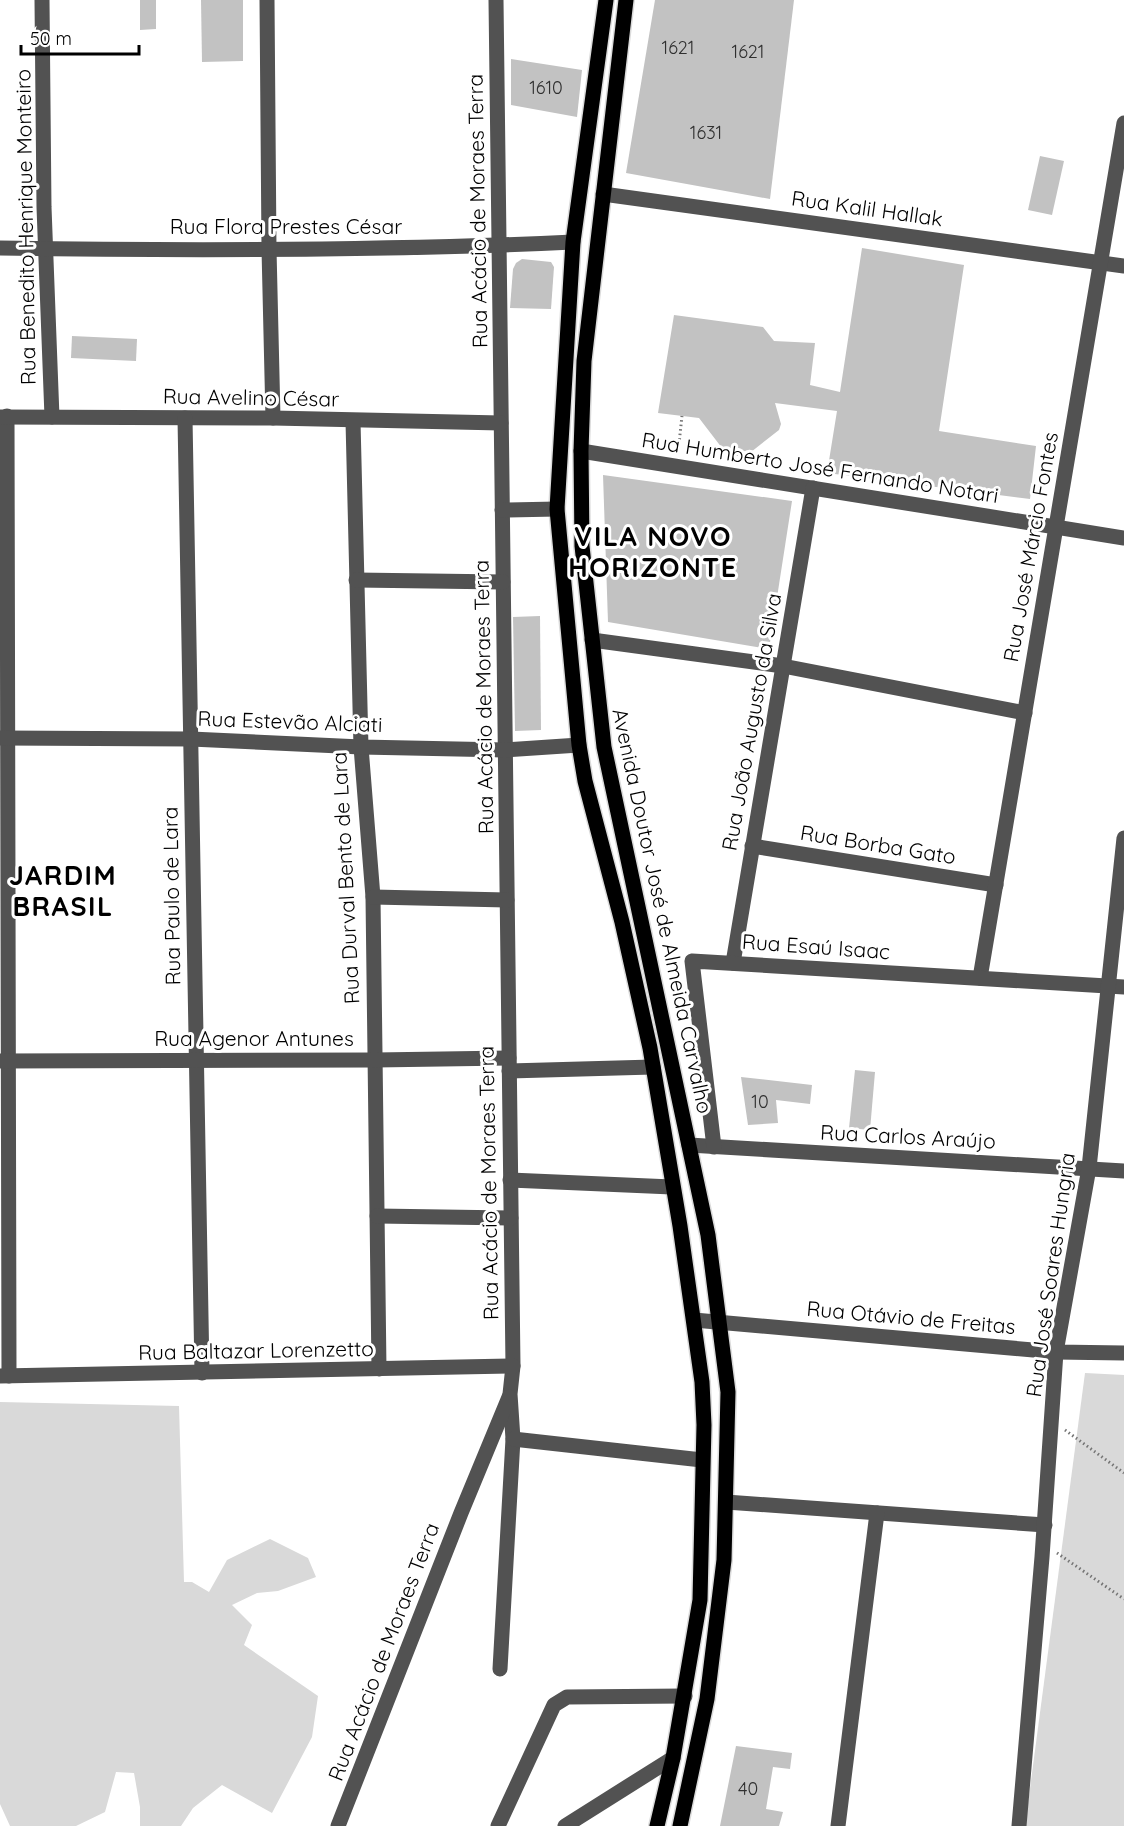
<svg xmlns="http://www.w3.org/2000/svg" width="1124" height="1826" viewBox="0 0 1124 1826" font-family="Quicksand,sans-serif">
<rect width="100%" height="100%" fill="#fff"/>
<g fill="#d9d9d9">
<polygon points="1085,1373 1124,1375 1124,1826 1025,1826"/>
<polygon points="0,1402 179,1406 184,1582 192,1582 209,1592 227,1560 270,1539 308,1558 316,1577 278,1591 257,1593 232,1605 252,1625 244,1645 318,1696 312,1737 272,1813 222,1785 193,1808 181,1826 140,1826 140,1807 134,1773 116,1772 105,1812 76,1826 10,1826 0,1804"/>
</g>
<g fill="#c2c2c2">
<polygon points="140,0 156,0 156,29 140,30"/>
<polygon points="201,0 243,0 243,61 202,62"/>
<polygon points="655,0 794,0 770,199 626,173"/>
<polygon points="511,59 582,70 577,117 511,105"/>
<polygon points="1040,156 1064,161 1052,215 1028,210"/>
<polygon points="862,248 964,265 939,431 1036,446 1030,499 827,473 837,411 775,403 781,424 779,430 751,452 722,448 699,418 658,413 674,315 763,327 774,341 815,343 810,385 840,392"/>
<polygon points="522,259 551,262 554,267 551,309 510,308 513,269 516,263"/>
<polygon points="72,336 137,339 136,361 71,358"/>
<polygon points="603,475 792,501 769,649 608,622"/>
<polygon points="540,616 541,730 515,731 513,617"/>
<polygon points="855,1070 875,1072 870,1130 849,1128"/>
<polygon points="741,1077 812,1085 810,1104 776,1100 778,1123 748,1125"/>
<polygon points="736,1746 792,1753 790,1769 773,1767 766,1809 783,1812 779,1826 720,1826"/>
</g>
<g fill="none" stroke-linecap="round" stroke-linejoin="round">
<defs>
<g id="major">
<polyline points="606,0 573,242 557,509 579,745 585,781 622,922 650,1048 680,1226 702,1382 704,1425 700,1600 673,1758 657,1826"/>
<polyline points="626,0 584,361 581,451 582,546 604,747 708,1235 728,1392 724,1560 707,1699 680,1826"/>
</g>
</defs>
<use href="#major" stroke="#dbdbdb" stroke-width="18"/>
<g stroke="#747474" stroke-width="3" stroke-dasharray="1.5 3" stroke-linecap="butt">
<polyline points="678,453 682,416"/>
<polyline points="735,460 737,450"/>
<polyline points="664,963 678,962"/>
<polyline points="1065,1430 1124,1473"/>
<polyline points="1057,1553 1124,1599"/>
</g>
<g stroke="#525252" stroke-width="15">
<polyline points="42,0 44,207 52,417"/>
<polyline points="267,0 269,249 273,418"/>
<polyline points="496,0 513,1366 510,1394 513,1439 500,1669"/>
<polyline points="603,194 1124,266"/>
<path d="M0 248C191 251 382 251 573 242"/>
<polyline points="7,416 9,1376"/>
<polyline points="0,417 273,418 501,423"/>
<polyline points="185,418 202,1373"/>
<polyline points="353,421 361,747 373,897 379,1369"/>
<polyline points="581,451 1124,538"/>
<polyline points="502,510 557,509"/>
<polyline points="356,580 503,582"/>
<polyline points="592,640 783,666 1025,713"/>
<polyline points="0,738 191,739 361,747 505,750 579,745"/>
<polyline points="752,846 996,885"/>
<polyline points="373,897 507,900"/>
<polyline points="733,963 813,488"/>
<polyline points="980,978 1124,123"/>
<polyline points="0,1061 375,1060 509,1058"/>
<polyline points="509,1071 653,1067"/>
<polyline points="689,1145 1124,1171"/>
<polyline points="714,1147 692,961 1124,987"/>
<polyline points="510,1180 672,1187"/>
<polyline points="377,1216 511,1218"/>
<polyline points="694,1320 1056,1352 1124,1353"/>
<polyline points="0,1376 513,1366"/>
<polyline points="513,1439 702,1460"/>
<polyline points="726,1502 1045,1525"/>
<polyline points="338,1826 461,1513 509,1397"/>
<polyline points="498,1826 554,1705 567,1697 685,1696"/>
<polyline points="565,1826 673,1758"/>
<polyline points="838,1826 877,1513"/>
<polyline points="1019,1826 1042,1557 1056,1352 1089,1168 1124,838"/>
</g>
<use href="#major" stroke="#000" stroke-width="15"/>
</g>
<g text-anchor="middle" stroke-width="6" stroke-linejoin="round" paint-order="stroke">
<g font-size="18" fill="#303030">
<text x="678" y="54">1621</text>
<text x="748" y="58">1621</text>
<text x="546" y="94">1610</text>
<text x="706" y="139">1631</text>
<text x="760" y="1108">10</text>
<text x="748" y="1795">40</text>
</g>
<g font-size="21" fill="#000" stroke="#fff">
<text transform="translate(867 209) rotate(8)" y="7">Rua Kalil Hallak</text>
<text transform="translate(478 211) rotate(-91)" y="7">Rua Acácio de Moraes Terra</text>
<text transform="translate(26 227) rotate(-91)" y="7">Rua Benedito Henrique Monteiro</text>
<text x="286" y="234">Rua Flora Prestes César</text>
<text transform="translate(251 398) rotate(1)" y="7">Rua Avelino César</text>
<text transform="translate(820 468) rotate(9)" y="7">Rua Humberto José Fernando Notari</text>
<text transform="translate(1031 547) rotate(-80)" y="7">Rua José Márcio Fontes</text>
<text transform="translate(484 697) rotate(-91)" y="7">Rua Acácio de Moraes Terra</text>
<text transform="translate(290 722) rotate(2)" y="7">Rua Estevão Alciati</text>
<text transform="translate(752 722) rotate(-80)" y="7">Rua João Augusto da Silva</text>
<text transform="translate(878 845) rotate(9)" y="7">Rua Borba Gato</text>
<text transform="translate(346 878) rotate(-93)" y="7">Rua Durval Bento de Lara</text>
<text transform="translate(172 896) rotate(-91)" y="7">Rua Paulo de Lara</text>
<text transform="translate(662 911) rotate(78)" y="7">Avenida Doutor José de Almeida Carvalho</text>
<text transform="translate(816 947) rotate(4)" y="7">Rua Esaú Isaac</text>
<text x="254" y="1046">Rua Agenor Antunes</text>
<text transform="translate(908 1137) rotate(3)" y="7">Rua Carlos Araújo</text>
<text transform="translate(489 1183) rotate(-91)" y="7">Rua Acácio de Moraes Terra</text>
<text transform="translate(1051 1275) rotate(-82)" y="7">Rua José Soares Hungria</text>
<text transform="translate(911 1318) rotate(5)" y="7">Rua Otávio de Freitas</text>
<text transform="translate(256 1351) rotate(-1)" y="7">Rua Baltazar Lorenzetto</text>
<text transform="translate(384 1652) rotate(-69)" y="7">Rua Acácio de Moraes Terra</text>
</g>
<g font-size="27" font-weight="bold" letter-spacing="1.5" fill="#000" stroke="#fff">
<text x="653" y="546">VILA NOVO<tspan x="653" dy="31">HORIZONTE</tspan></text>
<text x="63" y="885">JARDIM<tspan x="63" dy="31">BRASIL</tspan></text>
</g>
</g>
<path d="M21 45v9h118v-9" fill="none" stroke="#000000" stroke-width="3"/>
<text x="30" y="45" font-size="18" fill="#000000" stroke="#ffffff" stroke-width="4.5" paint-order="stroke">50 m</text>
</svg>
